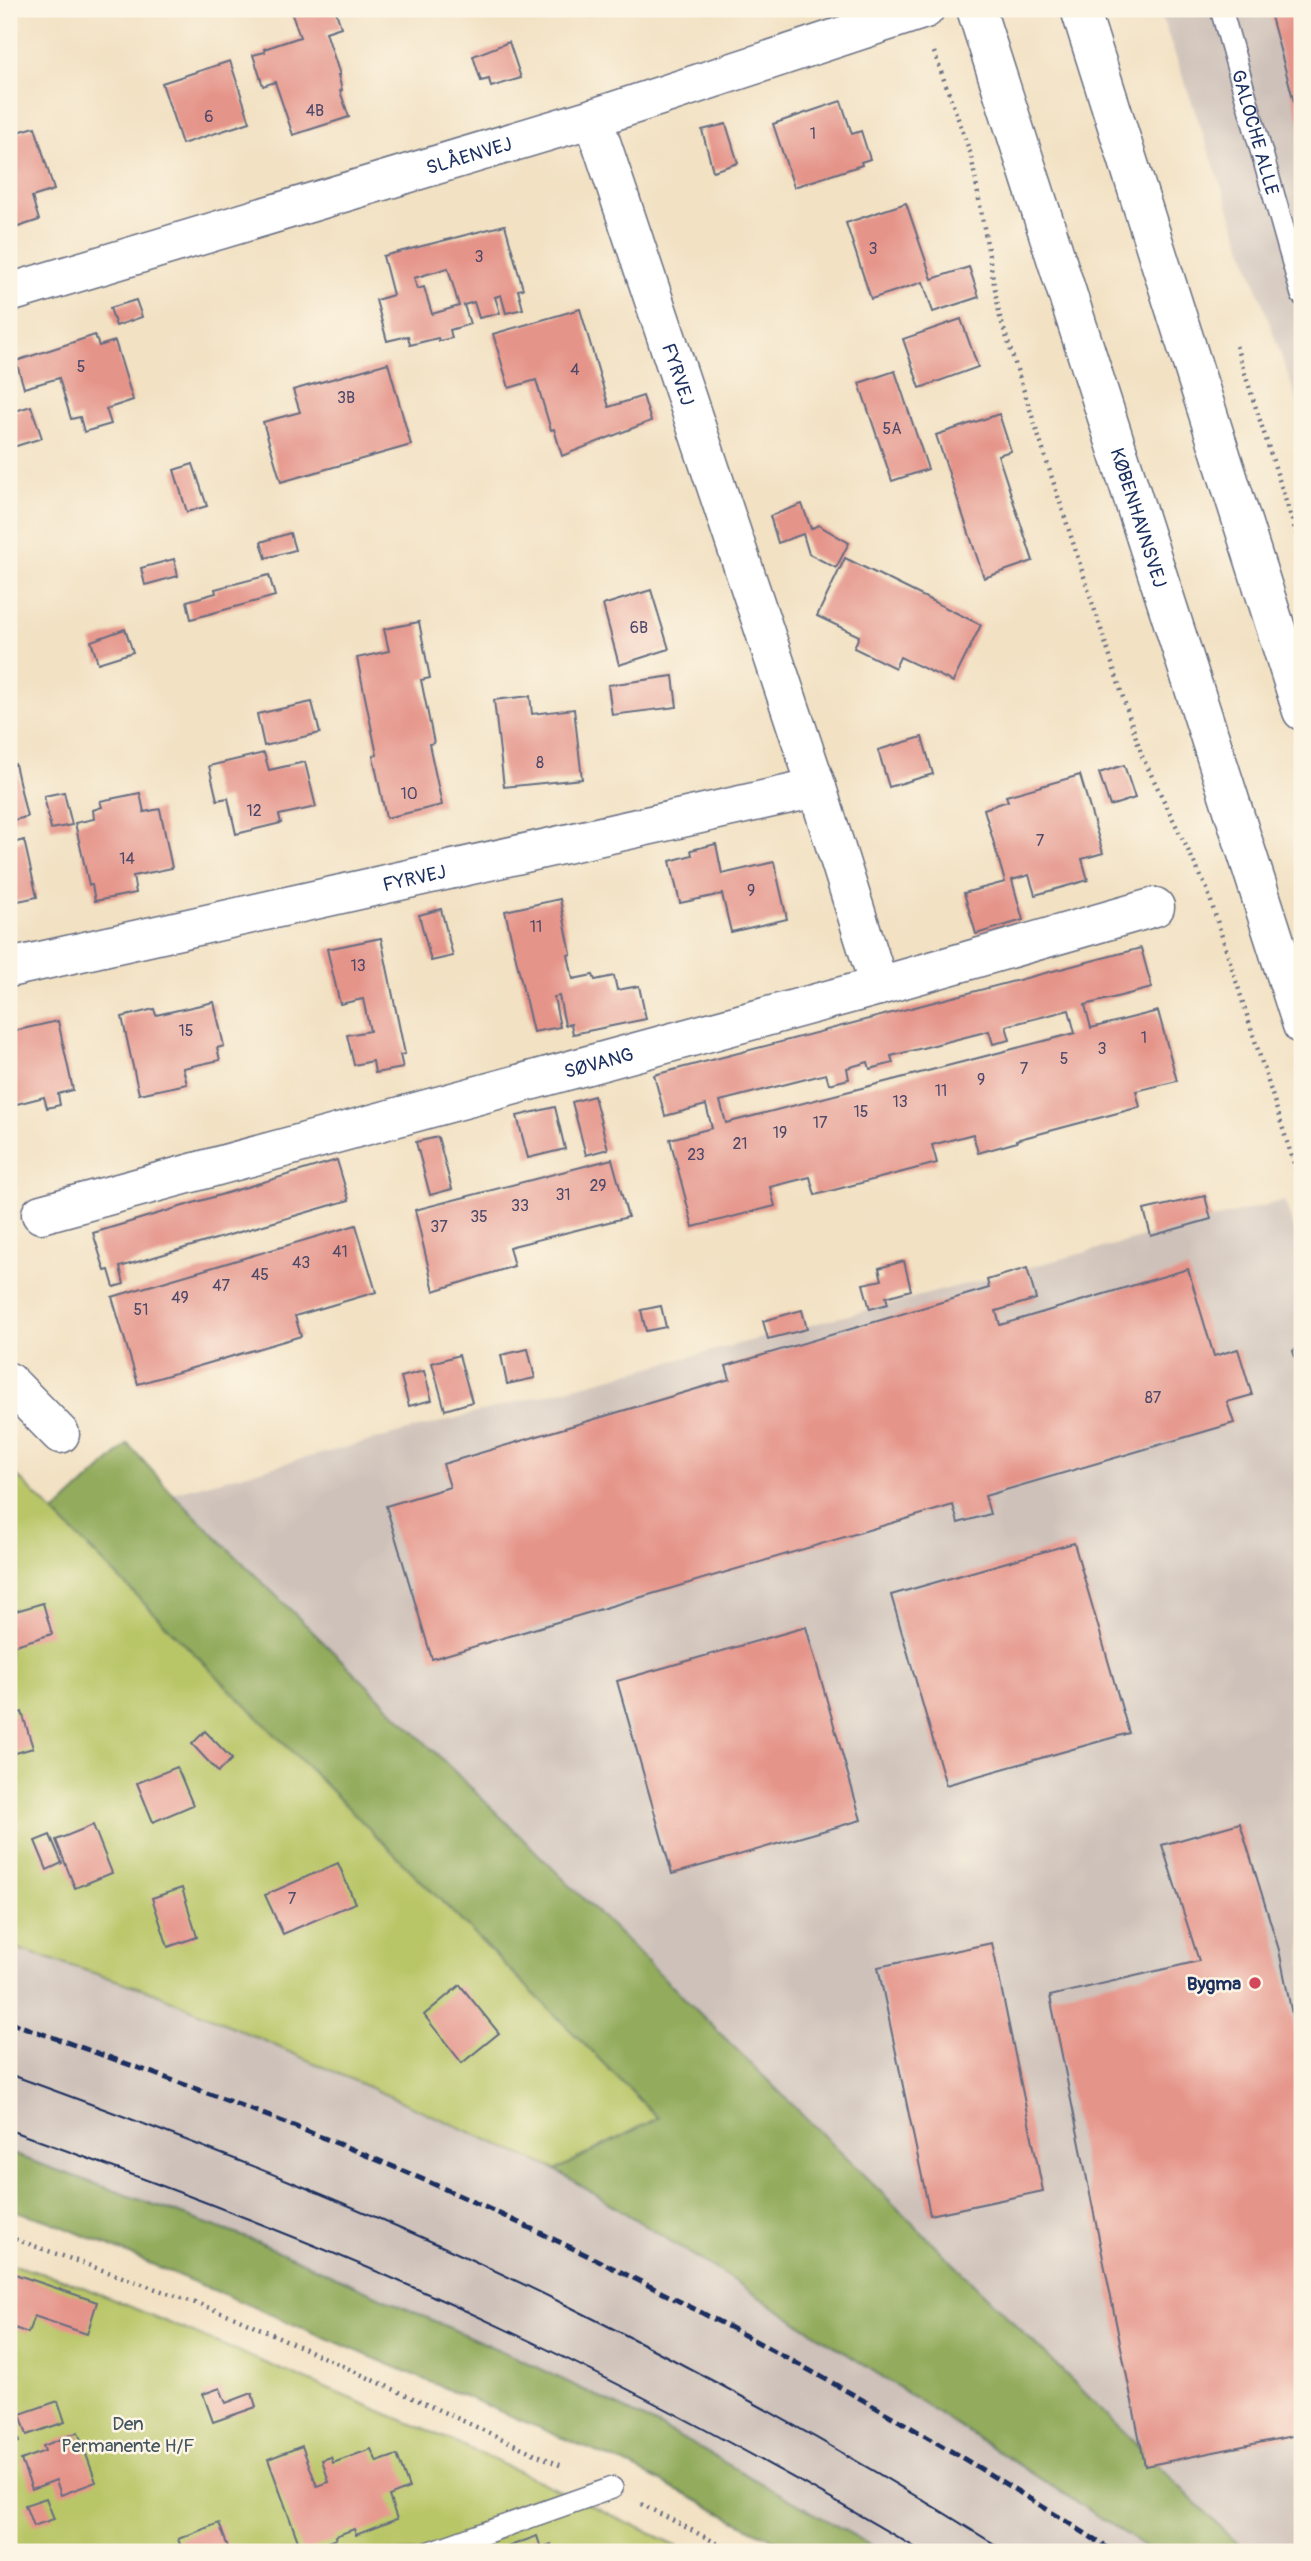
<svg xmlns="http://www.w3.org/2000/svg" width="1311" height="2561" viewBox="0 0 1311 2561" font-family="Pangolin,sans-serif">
<rect width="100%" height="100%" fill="#fcf5e5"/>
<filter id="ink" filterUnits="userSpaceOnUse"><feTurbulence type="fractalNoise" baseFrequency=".0143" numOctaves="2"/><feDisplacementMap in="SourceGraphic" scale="14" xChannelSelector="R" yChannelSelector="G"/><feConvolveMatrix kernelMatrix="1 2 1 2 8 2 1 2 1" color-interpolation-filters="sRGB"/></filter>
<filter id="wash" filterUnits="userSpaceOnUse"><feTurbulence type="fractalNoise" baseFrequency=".00686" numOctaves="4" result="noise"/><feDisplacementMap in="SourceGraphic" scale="28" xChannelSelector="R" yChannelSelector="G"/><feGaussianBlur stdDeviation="1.57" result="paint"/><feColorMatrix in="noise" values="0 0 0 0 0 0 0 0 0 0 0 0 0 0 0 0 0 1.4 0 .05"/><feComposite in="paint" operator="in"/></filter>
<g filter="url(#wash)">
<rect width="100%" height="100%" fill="#f2e1c3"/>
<g fill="#cec1b9">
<polygon points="1159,9 1302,9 1302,415"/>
<polygon points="1285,1200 1302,1259 1302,2552 1246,2552 172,1493"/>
<polygon points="9,1946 156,1993 556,2170 720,2272 1154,2552 883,2552 672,2433 537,2367 407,2309 100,2185 9,2153"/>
</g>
<g fill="#b9c668" stroke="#6a7a63" stroke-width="2">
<polygon points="9,1468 658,2118 556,2170 156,1993 9,1946"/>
<polygon points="9,2264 66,2280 455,2442 691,2552 9,2552"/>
</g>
<g fill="#92ab5c" stroke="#566d5d" stroke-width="2">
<polygon points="128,1444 172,1493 1246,2552 1154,2552 720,2272 556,2170 658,2118 54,1513"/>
<polygon points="9,2153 258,2242 537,2367 672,2433 883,2552 797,2552 634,2468 52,2222 9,2209"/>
</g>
<g id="blocks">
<g fill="#e5948a" fill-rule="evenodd">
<polygon points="290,9 335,9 341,27 326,32 340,75 338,75 342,90 340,91 349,117 293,135 275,82 263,86 253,55 265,52 264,49 300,37"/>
<polygon points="585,9 608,9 587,16"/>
<polygon points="1269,9 1302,9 1302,128 1301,128"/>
<polygon points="509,42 521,78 491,87 489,79 481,81 473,56"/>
<polygon points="230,61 250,122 182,144 162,83"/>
<polygon points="841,101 852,134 861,131 870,159 861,162 862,165 794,187 773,124"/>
<polygon points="726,124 738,163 713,171 702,130"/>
<polygon points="35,127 54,190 32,197 39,220 9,230 9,129 11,134"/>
<polygon points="906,203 932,279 969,267 979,297 933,312 923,282 871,299 846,223"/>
<path d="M505 225 523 289 518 290 523 309 506 313 501 295 495 297 500 313 479 318 474 302 464 305 470 324 450 330 452 338 439 341 438 338 410 345 408 336 387 341 376 300 393 295 383 256ZM448 268 459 306 432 314 424 287 417 289 414 278Z"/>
<polygon points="136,300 142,317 116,326 110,308"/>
<polygon points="580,309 609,407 643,396 651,421 562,456 554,429 551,430 536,380 509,388 493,334"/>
<polygon points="961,319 978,367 920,388 903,339"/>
<polygon points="95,335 99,346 115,341 133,400 106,409 111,424 84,432 80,417 71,419 59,378 24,388 16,361"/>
<polygon points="388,363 411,445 281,482 263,422 300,412 293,390"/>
<polygon points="895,371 928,469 892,481 859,383"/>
<polygon points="31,406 42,438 13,447 9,432 9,413"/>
<polygon points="999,414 1011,451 998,455 1033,561 984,578 936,435"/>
<polygon points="193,464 207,506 187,512 174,470"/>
<polygon points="802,504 811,529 818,525 849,543 836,568 809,554 803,534 778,543 770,516"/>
<polygon points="290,533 295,550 266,558 261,542"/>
<polygon points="845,558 981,625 953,682 900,657 895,668 854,648 859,636 817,616"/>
<polygon points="174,559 178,576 145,585 141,568"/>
<polygon points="269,575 275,596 191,619 187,601 216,593 215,589"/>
<polygon points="651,590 669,649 619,665 603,605"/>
<polygon points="419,622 430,678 421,680 434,743 429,744 442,805 386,818 373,756 377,755 357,658 389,651 384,629"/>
<polygon points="125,629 133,652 98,663 91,641"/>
<polygon points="673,676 677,707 612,715 608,685"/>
<polygon points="530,696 532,714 574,709 582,779 504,787 494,700"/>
<polygon points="312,702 320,733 264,746 257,714"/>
<polygon points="922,737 933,774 889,787 878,750"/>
<polygon points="264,753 269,770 305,762 316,807 279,815 281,823 236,834 228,798 217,800 209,766"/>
<polygon points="15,764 27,817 9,821 9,766"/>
<polygon points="1124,765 1135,798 1110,806 1099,773"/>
<polygon points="1080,775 1103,853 1082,859 1088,880 1035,895 1029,875 1012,880 1023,920 976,934 964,893 1005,882 984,809 1008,801 1006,796"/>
<polygon points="64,792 72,825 51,829 44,796"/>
<polygon points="140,793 144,812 160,809 172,868 133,876 136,893 95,901 92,885 89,885 75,823 94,819 93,810 102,807 100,801"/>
<polygon points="24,840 37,897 9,903 9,844"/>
<polygon points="716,844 722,874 774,862 787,919 731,932 722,894 680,903 670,861 692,855 691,850"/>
<polygon points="560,899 571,954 568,955 573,979 593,975 595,980 614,976 617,990 639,986 646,1019 573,1034 571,1024 565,1025 559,996 554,997 560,1027 533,1032 505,911"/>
<polygon points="441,909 453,956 431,961 419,915"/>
<polygon points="381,938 405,1054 400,1055 403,1068 375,1073 373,1061 354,1065 347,1035 370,1031 363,999 340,1004 327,949"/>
<path d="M1141 948 1152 988 1085 1005 1091 1028 1158 1011 1177 1081 1136 1091 1140 1107 1016 1140 1017 1142 978 1153 973 1134 932 1145 937 1163 815 1195 810 1177 770 1187 775 1206 693 1227 670 1139 712 1128 706 1105 665 1116 654 1075ZM1069 1010 1075 1033 726 1123 720 1101 826 1074 829 1084 849 1079 847 1068 868 1062 870 1069 893 1063 891 1056 989 1031 993 1044 1010 1040 1006 1026Z"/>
<polygon points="214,1002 224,1046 217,1048 220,1060 183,1068 187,1084 139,1094 122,1017 154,1009 156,1015"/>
<polygon points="58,1021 73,1090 58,1094 60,1105 47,1108 44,1097 9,1106 9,1032"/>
<polygon points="594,1096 608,1149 586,1155 572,1102"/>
<polygon points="555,1107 565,1149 528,1158 517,1116"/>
<polygon points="438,1137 452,1189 430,1195 416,1142"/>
<polygon points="612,1159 628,1217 509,1247 514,1266 434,1291 415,1210"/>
<polygon points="337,1160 349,1200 120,1267 124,1284 114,1287 109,1270 105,1271 93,1233"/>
<polygon points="1205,1196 1211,1219 1151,1236 1144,1210"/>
<polygon points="356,1225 376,1292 295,1316 301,1336 138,1384 112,1297"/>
<polygon points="904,1261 911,1290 886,1297 888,1304 870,1309 863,1284 882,1280 879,1268"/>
<polygon points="1027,1268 1036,1299 996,1311 1000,1325 1188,1269 1214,1356 1238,1349 1252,1395 1227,1402 1234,1423 985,1496 990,1514 958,1523 953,1505 432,1659 386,1506 450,1487 443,1464 730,1379 726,1366 989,1288 987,1280"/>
<polygon points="661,1306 666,1327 646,1331 641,1310"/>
<polygon points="802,1310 807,1329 768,1339 763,1321"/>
<polygon points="1302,1348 1302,1379 1293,1351"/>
<polygon points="528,1349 535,1378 507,1384 501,1355"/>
<polygon points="459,1355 472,1402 445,1410 432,1363"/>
<polygon points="424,1371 432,1400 409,1406 401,1377"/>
<polygon points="1074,1543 1129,1733 946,1785 891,1595"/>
<polygon points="43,1603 52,1634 9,1647 9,1613"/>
<polygon points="806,1627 861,1820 672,1874 617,1681"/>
<polygon points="22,1712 33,1748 9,1755 9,1716"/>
<polygon points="205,1731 232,1759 218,1772 192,1744"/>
<polygon points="177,1767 193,1805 153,1822 137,1783"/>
<polygon points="1240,1823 1279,1950 1302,2064 1302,2434 1145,2466 1050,1996 1199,1961 1162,1845"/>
<polygon points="93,1825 112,1873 75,1888 56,1840"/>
<polygon points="50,1835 62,1863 47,1870 35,1841"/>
<polygon points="338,1863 355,1903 283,1934 265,1895"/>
<polygon points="182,1888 197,1937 168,1947 152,1898"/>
<polygon points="992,1943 1043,2191 930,2215 878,1967"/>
<polygon points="460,1985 499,2033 462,2063 424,2015"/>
<polygon points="9,2272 97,2302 87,2334 34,2316 28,2333 9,2326"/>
<polygon points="220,2388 226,2403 252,2393 256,2407 213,2422 203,2394"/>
<polygon points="58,2401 65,2422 27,2435 20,2414"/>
<polygon points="9,2413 19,2442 9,2446"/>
<polygon points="78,2432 96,2482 61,2495 56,2480 32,2489 21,2460 45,2451 43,2446"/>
<polygon points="302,2446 317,2486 329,2482 322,2460 331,2457 333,2463 371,2449 377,2462 397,2455 409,2488 389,2496 397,2519 356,2535 354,2529 335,2536 336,2539 302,2552 268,2459"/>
<polygon points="46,2498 54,2519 33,2526 25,2505"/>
<polygon points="219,2523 229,2550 224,2552 183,2552 178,2539"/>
<polygon points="537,2536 541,2548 551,2544 554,2552 509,2552 507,2547"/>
</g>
</g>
</g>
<g filter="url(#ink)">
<use href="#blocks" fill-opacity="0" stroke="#666d81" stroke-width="2"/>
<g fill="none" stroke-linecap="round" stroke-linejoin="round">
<defs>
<g id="lane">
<path id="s1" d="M1221 9 1302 295"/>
<polyline points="431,2552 612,2488"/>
</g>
<g id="street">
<path id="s2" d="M593 118 817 788 879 986"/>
<path id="s3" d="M9 293 593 118 925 9"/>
<path id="s4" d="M9 968 817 788"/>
<path id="s5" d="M41 1214 879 986 1155 907"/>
<polyline points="9,1382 60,1434"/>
</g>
<g id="secondary">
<path id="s6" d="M976 9 1302 1025"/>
<polyline points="1080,9 1302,711"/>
</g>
</defs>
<use href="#lane" stroke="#666d81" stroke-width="24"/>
<use href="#street" stroke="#666d81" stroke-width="41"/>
<use href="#secondary" stroke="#666d81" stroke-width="41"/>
<g stroke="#666d81" stroke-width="4.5" stroke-dasharray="2 5" stroke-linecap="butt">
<polyline points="934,52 971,155 1000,317 1142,756 1207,889 1302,1189"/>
<polyline points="1236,346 1302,551"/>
<polyline points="9,2237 235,2317 564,2467"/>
<polyline points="641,2504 734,2552"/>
</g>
<use href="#lane" stroke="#fff" stroke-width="21"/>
<use href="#street" stroke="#fff" stroke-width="38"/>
<use href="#secondary" stroke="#fff" stroke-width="38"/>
<g stroke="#1b2f5e" stroke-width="2">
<path d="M9 2074C199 2143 388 2216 570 2307 719 2381 866 2463 1007 2552"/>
<path d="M9 2130C147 2179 284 2230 417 2289 592 2366 760 2456 923 2552"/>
</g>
<path stroke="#1b2f5e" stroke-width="5" stroke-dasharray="10 5" stroke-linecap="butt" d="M9 2022C160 2075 312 2129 458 2195 685 2297 905 2417 1114 2552"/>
</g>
</g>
<circle fill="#d1495b" stroke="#fcf5e5" stroke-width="2.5" cx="1255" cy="1983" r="7"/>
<g text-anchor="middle" stroke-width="5" stroke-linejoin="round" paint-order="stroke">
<g font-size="16" fill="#4e4869">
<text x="315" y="116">4B</text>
<text x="209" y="122">6</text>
<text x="813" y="139">1</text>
<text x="873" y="254">3</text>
<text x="479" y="262">3</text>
<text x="81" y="372">5</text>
<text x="575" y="375">4</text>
<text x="346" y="403">3B</text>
<text x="892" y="434">5A</text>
<text x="639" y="633">6B</text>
<text x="540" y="768">8</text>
<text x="409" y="799">10</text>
<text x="254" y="816">12</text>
<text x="1040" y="846">7</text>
<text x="127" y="864">14</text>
<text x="751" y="896">9</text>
<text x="536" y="932">11</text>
<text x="358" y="971">13</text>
<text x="186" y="1036">15</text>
<text x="1144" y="1043">1</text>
<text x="1102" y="1054">3</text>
<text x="1064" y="1064">5</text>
<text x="1024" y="1074">7</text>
<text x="981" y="1085">9</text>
<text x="941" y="1096">11</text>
<text x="900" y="1107">13</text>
<text x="861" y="1117">15</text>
<text x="820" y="1128">17</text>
<text x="780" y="1138">19</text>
<text x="740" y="1149">21</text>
<text x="696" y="1160">23</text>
<text x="598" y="1191">29</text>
<text x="563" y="1200">31</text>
<text x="520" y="1211">33</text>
<text x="479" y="1222">35</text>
<text x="439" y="1232">37</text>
<text x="340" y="1257">41</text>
<text x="301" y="1268">43</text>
<text x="260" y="1280">45</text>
<text x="221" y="1291">47</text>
<text x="180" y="1303">49</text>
<text x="141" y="1315">51</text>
<text x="1153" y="1403">87</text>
<text x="292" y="1904">7</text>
</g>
<g font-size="19" fill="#1b2f5e" stroke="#fcf5e5">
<text dy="7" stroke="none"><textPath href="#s1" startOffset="128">GALOCHE ALLE</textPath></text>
<text dy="7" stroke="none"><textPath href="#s3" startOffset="480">SLÅENVEJ</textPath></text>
<text dy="7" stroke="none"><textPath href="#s2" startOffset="270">FYRVEJ</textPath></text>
<text dy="7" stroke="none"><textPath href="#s6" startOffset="534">KØBENHAVNSVEJ</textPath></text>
<text dy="7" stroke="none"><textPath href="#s4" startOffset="415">FYRVEJ</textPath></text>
<text dy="7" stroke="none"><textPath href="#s5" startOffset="578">SØVANG</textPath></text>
</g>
<g font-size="19" font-weight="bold" fill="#1b2f5e" stroke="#fcf5e5" text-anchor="end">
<text x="1241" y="1990">Bygma</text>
</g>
<g font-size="19" fill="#425560" stroke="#fcf5e5">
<text x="128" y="2430">Den<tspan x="128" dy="22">Permanente H/F</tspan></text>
</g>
</g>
<rect width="1311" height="2561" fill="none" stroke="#fcf5e5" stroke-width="35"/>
</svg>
